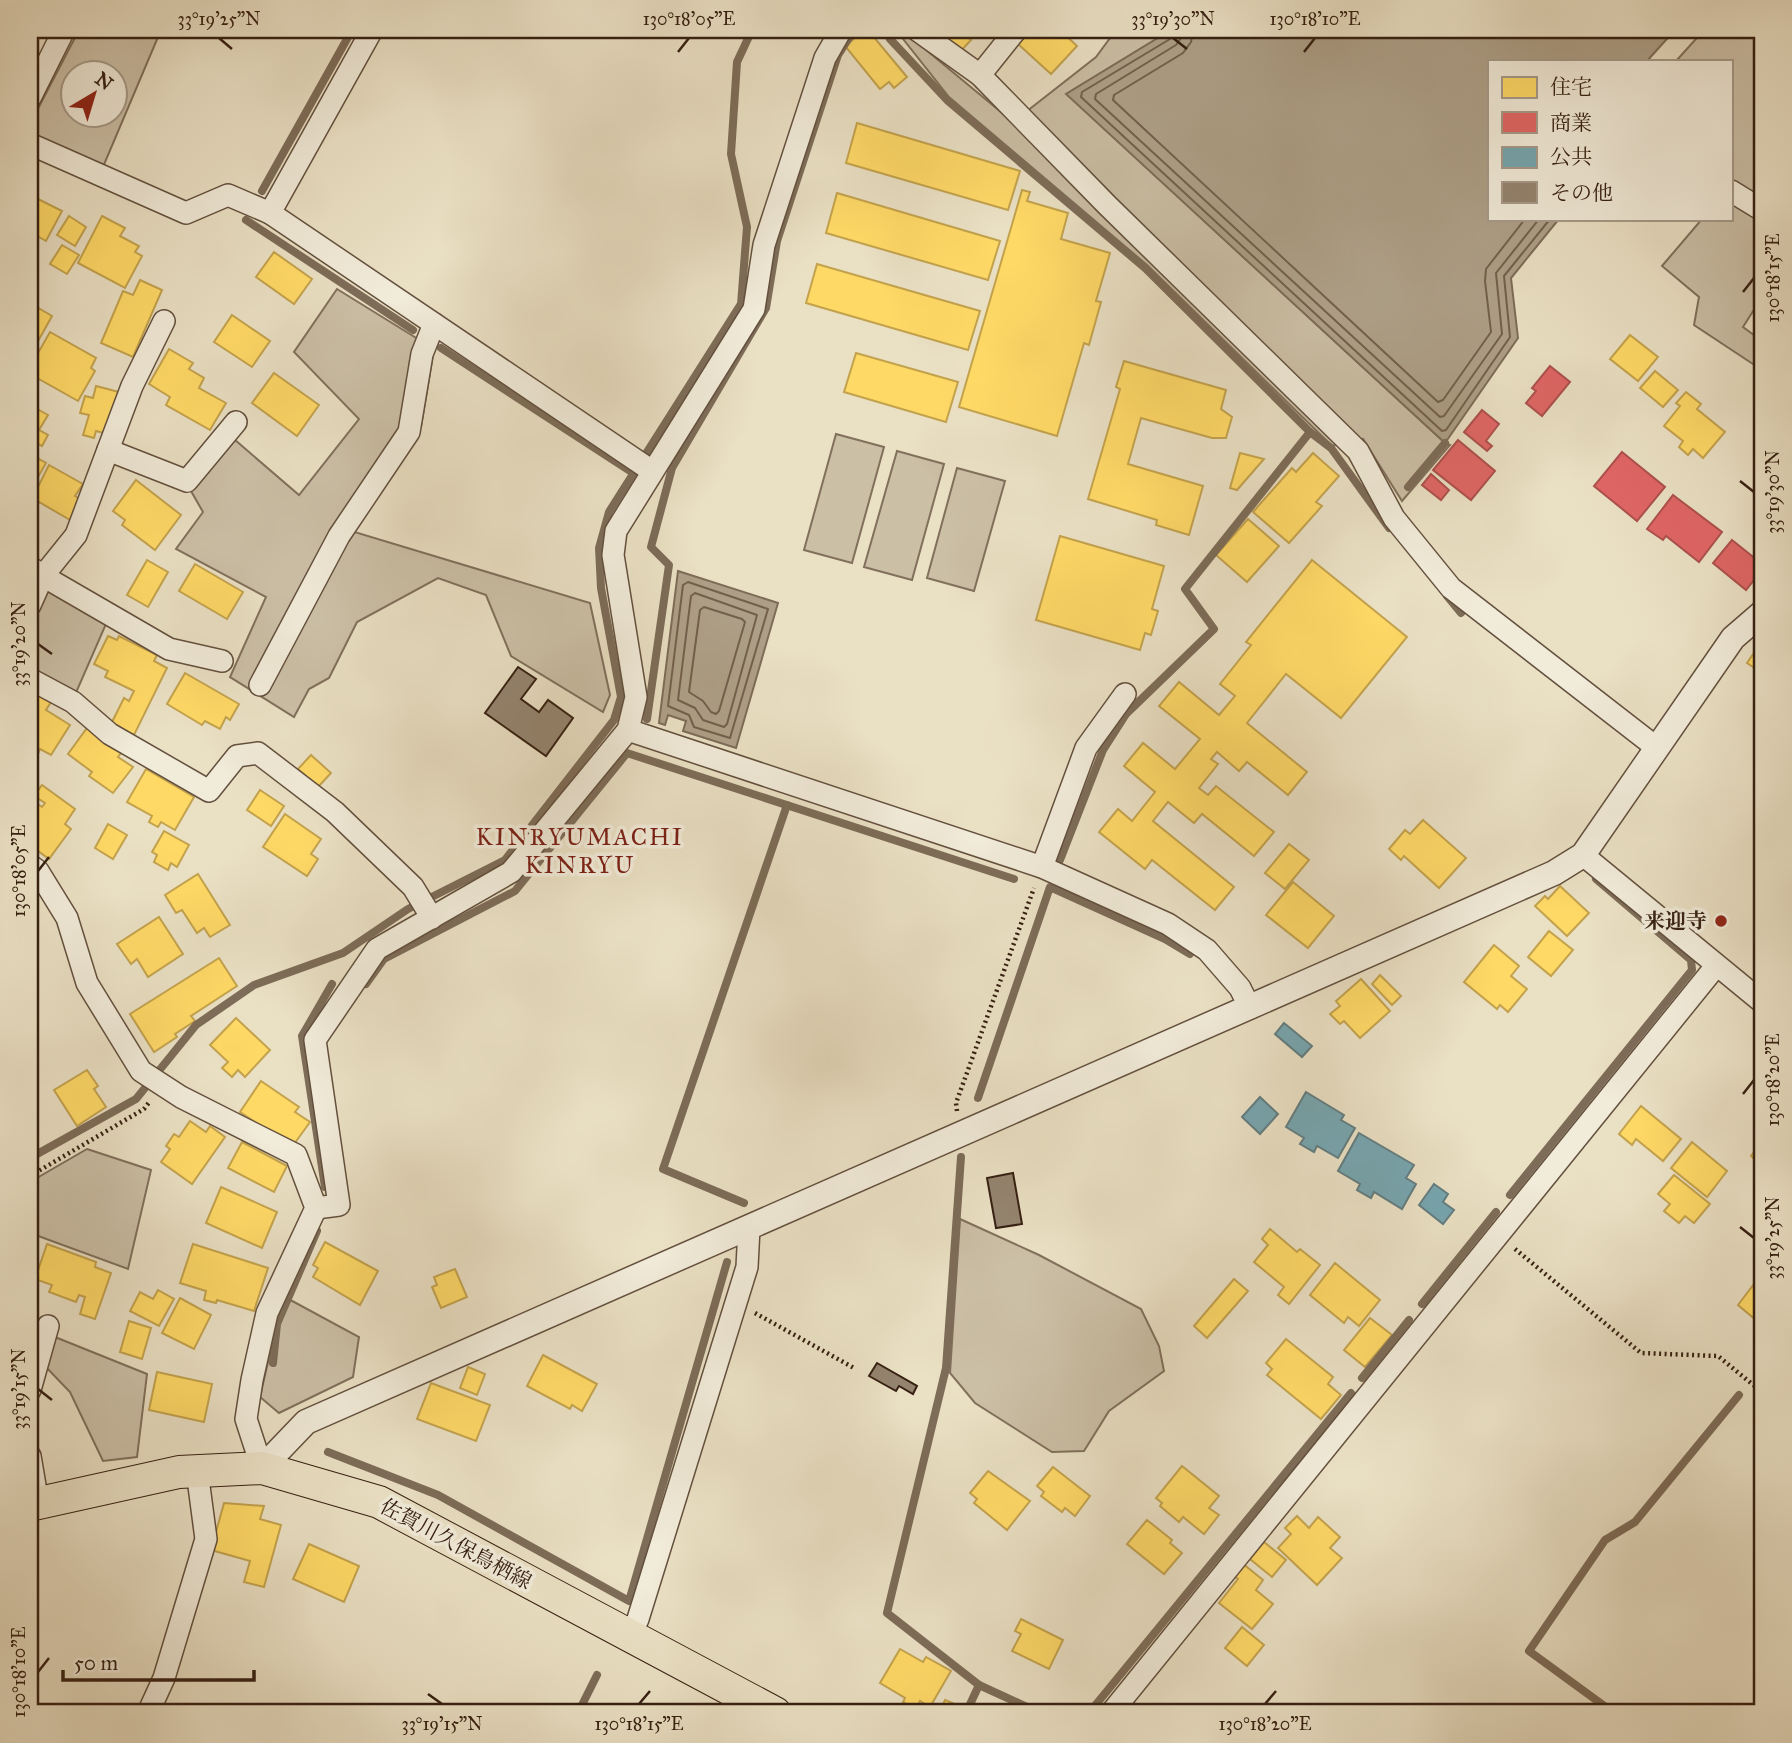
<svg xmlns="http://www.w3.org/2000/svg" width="1792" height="1743" viewBox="0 0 1792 1743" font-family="'IM FELL Great Primer','Noto Serif JP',serif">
<rect width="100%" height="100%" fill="#eae0c4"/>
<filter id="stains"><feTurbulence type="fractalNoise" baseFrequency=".00286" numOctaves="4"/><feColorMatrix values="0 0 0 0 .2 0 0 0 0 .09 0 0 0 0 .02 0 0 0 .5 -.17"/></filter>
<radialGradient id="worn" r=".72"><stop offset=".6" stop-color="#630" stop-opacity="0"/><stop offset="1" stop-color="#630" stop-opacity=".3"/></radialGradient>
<g fill="#cbbfa6" stroke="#80705c" stroke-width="2" fill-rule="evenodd">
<path d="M79 30H161L103 167 30 134V124ZM74 74H116V116H74Z"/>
<polygon points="896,30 902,30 1013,122 1096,57 1116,30 1171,30 1067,94 1445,443 1450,445 1402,501 1363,439 1332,446 1147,265 949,97"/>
<polygon points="1704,30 1762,30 1762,297 1743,327 1762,341 1762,370 1694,325 1699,297 1662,266 1702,219 1731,219 1731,61 1676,61"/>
<polygon points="337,289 434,349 421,427 351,531 590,603 610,695 603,712 511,656 486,595 438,578 357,622 329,678 309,689 294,717 230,677 266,597 176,549 203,512 191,491 235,440 299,495 359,419 294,352"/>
<polygon points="836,434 884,447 852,563 804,550"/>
<polygon points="897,451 944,464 912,580 864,567"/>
<polygon points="957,468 1005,481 974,591 927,578"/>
<polygon points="46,585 106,624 75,695 30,672 30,621"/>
<polygon points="87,1149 151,1170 128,1269 30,1233 30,1182"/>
<polygon points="960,1219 1039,1255 1141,1309 1159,1346 1164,1371 1109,1411 1084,1451 1052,1452 975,1403 950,1373"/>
<polygon points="283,1296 359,1337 353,1377 279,1413 260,1397"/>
<polygon points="50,1335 147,1374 137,1457 103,1461 70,1392 42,1363"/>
</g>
<g fill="#ad9f87" stroke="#7d6c58" stroke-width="2">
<polygon points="1171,30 1675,30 1647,61 1489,61 1489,219 1559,219 1511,278 1518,338 1445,443 1066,94"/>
<polygon points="678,571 778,603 736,748 683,731 686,721 668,715 665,725 659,723"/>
</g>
<g fill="#ffd966" stroke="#c3a24d" stroke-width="2">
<polygon points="865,30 868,30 907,77 894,88 889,82 880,89 845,46"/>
<polygon points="932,30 960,30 971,40 958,54"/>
<polygon points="1032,30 1060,30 1077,46 1051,74 1018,44"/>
<polygon points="857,123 1020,171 1008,210 846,163"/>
<polygon points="1022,190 1030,192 1027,201 1068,213 1061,239 1110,253 1096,301 1101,302 1089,345 1084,343 1057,436 959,407"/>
<polygon points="837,193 1000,241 988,280 826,233"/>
<polygon points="30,195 62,211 46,241 30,232"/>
<polygon points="69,216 86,227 75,246 57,235"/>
<polygon points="102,216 125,228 120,236 139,246 135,252 142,256 125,288 78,263"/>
<polygon points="62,245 79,255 67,274 50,264"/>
<polygon points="274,252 312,279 294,304 256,277"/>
<polygon points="817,264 980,311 968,350 806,303"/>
<polygon points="140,280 162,290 133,357 101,343 123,291 133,295"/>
<polygon points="30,303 52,316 32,352 30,351"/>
<polygon points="232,315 270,341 252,367 214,342"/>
<polygon points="50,332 96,358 91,368 95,371 78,401 30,374 30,367"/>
<polygon points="1630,335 1658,357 1638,381 1610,359"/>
<polygon points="169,349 193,363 189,369 204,378 199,388 226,403 210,430 166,405 170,397 149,384"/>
<polygon points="856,353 958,382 946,422 844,392"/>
<polygon points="1124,361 1226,390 1221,409 1232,417 1226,438 1212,438 1141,418 1128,464 1203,486 1189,535 1156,525 1157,520 1088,499 1120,389 1116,387"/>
<polygon points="1655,371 1678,390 1663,407 1640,388"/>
<polygon points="274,373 319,405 297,436 252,403"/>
<polygon points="96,386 119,392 108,434 96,431 94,438 83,435 89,415 80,413 85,396 93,398"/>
<polygon points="1686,392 1701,404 1697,409 1725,432 1703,458 1693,449 1688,455 1679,447 1683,441 1664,426 1680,406 1676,403"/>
<polygon points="30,405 48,415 39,430 48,435 42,446 30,439"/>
<polygon points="1240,453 1264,459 1237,490 1230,488"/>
<polygon points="1313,453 1339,476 1316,502 1322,506 1289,543 1253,512 1292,468 1296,472"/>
<polygon points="30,454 46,463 30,491"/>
<polygon points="49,465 83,484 75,496 82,500 70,520 39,502 37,507 30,503"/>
<polygon points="136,480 181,515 155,550 122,525 125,520 113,511"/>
<polygon points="1248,519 1279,546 1247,582 1216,555"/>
<polygon points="1060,536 1164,566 1152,609 1158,611 1151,635 1145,633 1140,650 1036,620"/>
<polygon points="147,560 168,572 148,607 127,595"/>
<polygon points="1312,560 1407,637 1341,718 1286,674 1247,723 1307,772 1288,795 1247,762 1239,771 1217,752 1211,759 1218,764 1199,788 1208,795 1216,786 1274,832 1254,856 1202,814 1194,823 1168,802 1153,821 1234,887 1215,910 1152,860 1145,869 1099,832 1118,809 1132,821 1155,792 1124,766 1143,743 1175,769 1200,739 1159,706 1179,682 1219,715 1235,696 1220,684 1251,645 1246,642"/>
<polygon points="195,564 243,592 227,619 179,591"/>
<polygon points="108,636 117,640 119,636 157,655 154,661 167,668 134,735 111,724 124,698 129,701 134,691 105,677 108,671 94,664"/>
<polygon points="1760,644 1762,645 1762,673 1747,663"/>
<polygon points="185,673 239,704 230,720 226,717 220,729 205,721 202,725 167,704"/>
<polygon points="30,689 51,702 46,710 70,725 51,755 40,749 38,754 30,749"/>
<polygon points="87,728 121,753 118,757 133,767 113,793 89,776 92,772 68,754"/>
<polygon points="311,755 331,773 318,787 298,769"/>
<polygon points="146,769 194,797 175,830 161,822 158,827 149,822 152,816 127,802"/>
<polygon points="42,785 75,809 65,824 71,829 49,859 30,845 30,804 32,800 42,807 45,803 34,796"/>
<polygon points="260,790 284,806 271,826 247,810"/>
<polygon points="285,814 321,839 311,854 318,859 307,876 263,847"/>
<polygon points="1423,820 1466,858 1439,888 1404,856 1401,860 1389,849 1405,830 1410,834"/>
<polygon points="108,824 127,835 113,859 95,848"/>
<polygon points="164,831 189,845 177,867 171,863 168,870 154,862 157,855 152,852"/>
<polygon points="1289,844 1309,860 1285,889 1265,873"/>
<polygon points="198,874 230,925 210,937 204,928 197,933 182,910 176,913 165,895"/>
<polygon points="1293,882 1334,916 1308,948 1266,915"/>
<polygon points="1560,886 1589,913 1567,936 1535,906 1545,896 1548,899"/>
<polygon points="159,917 183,954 148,977 137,959 131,964 117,944"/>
<polygon points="1549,931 1573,950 1551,976 1528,957"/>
<polygon points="1494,945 1519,966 1511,976 1527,989 1508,1012 1500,1005 1497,1009 1464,982"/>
<polygon points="219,958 237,986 191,1016 195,1021 175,1034 177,1037 154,1052 130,1014"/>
<polygon points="1380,975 1401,996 1392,1005 1372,984"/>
<polygon points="1361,979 1390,1011 1360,1038 1344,1021 1340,1024 1330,1014 1340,1006 1336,1001"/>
<polygon points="236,1018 270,1050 245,1077 238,1070 232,1077 222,1068 228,1062 210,1045"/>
<polygon points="87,1070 98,1086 94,1089 106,1107 77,1126 54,1090"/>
<polygon points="261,1081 299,1107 295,1112 310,1122 292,1147 240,1112"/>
<polygon points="1641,1106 1681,1139 1663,1161 1636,1139 1632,1145 1619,1134"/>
<polygon points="190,1121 206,1132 210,1126 225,1137 192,1184 161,1162 170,1149 166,1146 174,1134 179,1137"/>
<polygon points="242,1142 287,1166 274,1192 228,1168"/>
<polygon points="1692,1142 1727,1171 1707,1197 1671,1168"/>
<polygon points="1762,1142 1762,1166 1751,1156"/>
<polygon points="1674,1175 1710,1204 1694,1223 1685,1216 1679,1223 1664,1211 1670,1204 1658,1194"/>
<polygon points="221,1187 277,1212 262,1248 206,1223"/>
<polygon points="1270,1229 1297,1252 1300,1249 1320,1265 1289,1304 1278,1295 1284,1287 1254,1262 1268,1245 1262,1239"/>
<polygon points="325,1242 378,1271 360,1305 313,1277 318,1268 313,1265"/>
<polygon points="47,1244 96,1262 95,1267 111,1273 95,1319 80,1314 85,1297 79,1295 76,1302 49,1292 52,1285 35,1279"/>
<polygon points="193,1244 268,1268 254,1311 217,1300 216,1303 204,1300 206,1291 180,1283"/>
<polygon points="1335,1263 1380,1300 1359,1326 1348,1317 1344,1323 1310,1295"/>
<polygon points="455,1269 467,1297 441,1308 432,1287 437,1285 434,1277"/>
<polygon points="1234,1279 1248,1291 1207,1338 1194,1326"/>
<polygon points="1757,1280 1762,1284 1762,1325 1738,1305"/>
<polygon points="158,1290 174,1299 159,1326 130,1311 140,1292 153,1299"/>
<polygon points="180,1298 211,1315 194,1349 162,1333"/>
<polygon points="1370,1318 1392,1335 1365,1367 1344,1350"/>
<polygon points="129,1321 151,1328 142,1359 120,1352"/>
<polygon points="1286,1339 1333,1377 1328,1384 1341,1395 1321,1419 1267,1375 1272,1369 1266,1363"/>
<polygon points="543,1355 597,1384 582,1411 572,1405 570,1409 527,1386"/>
<polygon points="468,1367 485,1374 477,1395 460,1388"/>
<polygon points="157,1372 212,1384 204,1422 149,1410"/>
<polygon points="431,1383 490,1405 476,1441 417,1419"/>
<polygon points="1182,1466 1219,1496 1209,1508 1219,1515 1204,1534 1183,1517 1179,1522 1160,1506 1162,1503 1156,1498"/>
<polygon points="1053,1467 1090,1496 1075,1516 1065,1508 1062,1512 1041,1496 1044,1492 1037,1486"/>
<polygon points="988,1471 1030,1501 1007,1530 974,1503 977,1499 970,1493"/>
<polygon points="224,1503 264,1506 260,1519 281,1525 264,1587 244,1582 250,1561 211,1550"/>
<polygon points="1297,1516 1309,1528 1318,1517 1340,1537 1330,1548 1342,1558 1317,1585 1278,1548 1291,1534 1285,1528"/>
<polygon points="1147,1520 1172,1540 1170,1543 1182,1553 1164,1574 1127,1544"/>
<polygon points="1264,1542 1286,1560 1272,1577 1250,1559"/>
<polygon points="309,1544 359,1566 344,1602 293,1579"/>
<polygon points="1242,1563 1263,1580 1256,1590 1273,1604 1252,1629 1219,1603 1238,1579 1233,1575"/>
<polygon points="1021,1619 1063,1640 1049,1669 1012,1651 1021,1634 1015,1631"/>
<polygon points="1242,1627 1264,1645 1247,1666 1225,1648"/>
<polygon points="900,1649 923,1662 926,1657 951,1671 930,1707 920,1701 916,1709 903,1702 905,1698 880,1683"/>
<polygon points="945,1700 965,1708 963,1713 939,1713"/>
</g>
<g fill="#e06666" stroke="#ad514d" stroke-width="2">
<polygon points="1550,366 1570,382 1542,416 1526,403 1536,391 1532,388"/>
<polygon points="1482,410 1499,424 1486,441 1492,446 1487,451 1464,432"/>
<polygon points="1458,440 1495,471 1471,500 1433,470"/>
<polygon points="1622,452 1665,487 1637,521 1594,486"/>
<polygon points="1431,474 1449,490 1441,500 1422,485"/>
<polygon points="1673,495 1722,532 1699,562 1666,536 1663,540 1647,529"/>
<polygon points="1732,540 1762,564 1762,570 1746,590 1713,563"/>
</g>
<g fill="#76a5af" stroke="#637d80" stroke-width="2">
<polygon points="1284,1023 1312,1046 1302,1057 1275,1034"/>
<polygon points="1306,1092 1344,1115 1341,1120 1355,1128 1338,1158 1317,1146 1314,1152 1300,1144 1304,1138 1286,1127"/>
<polygon points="1260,1097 1278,1114 1260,1134 1242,1117"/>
<polygon points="1359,1133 1414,1165 1406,1178 1416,1184 1402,1209 1374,1192 1371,1198 1357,1190 1360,1184 1338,1171"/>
<polygon points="1434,1184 1448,1194 1443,1202 1454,1210 1443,1224 1419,1205"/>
</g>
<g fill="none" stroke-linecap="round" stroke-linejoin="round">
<g stroke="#72604c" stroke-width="2">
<polyline points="1174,30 1170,39 1082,92 1081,97 1442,431 1446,430 1510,337 1504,276 1550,219"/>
<polyline points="1182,30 1181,38 1176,45 1096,94 1095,99 1440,417 1444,416 1502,334 1496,273 1539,219"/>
<polyline points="1193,30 1191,42 1183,53 1114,95 1113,100 1438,402 1443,400 1491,332 1485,281 1486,269 1525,219"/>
<polygon points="688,582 768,609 730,738 694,727 689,715 668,706 683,585"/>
<polygon points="695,593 757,615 727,724 724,727 703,720 695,708 678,700 691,596"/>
<polygon points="704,607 742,619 745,622 719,711 716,714 711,712 703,701 689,692 700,610"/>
</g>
<g stroke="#7d6c58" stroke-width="8">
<polyline points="885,30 890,39 948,101 1145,268 1310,432"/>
<polyline points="262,191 352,30"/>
<polyline points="246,220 413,330"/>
<polyline points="441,348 633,473"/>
<polyline points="1408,487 1445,443"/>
<polyline points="1447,596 1461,613"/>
<polyline points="647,719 669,565 651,547 672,468 766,308 777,241 838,55 854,30"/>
<polyline points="1060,860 1103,750 1126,714 1214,629 1185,589 1310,432 1331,448 1389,528"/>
<polyline points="366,984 384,959 515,891 627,753 1014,879"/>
<polyline points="978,1098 1050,887 1165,939 1190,954"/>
<polyline points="961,1157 946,1368 887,1613 979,1685"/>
<polyline points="30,1158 136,1099 196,1025 254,985 343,953 408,909 505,860 614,720 621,697 601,588 599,548 609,512 741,304 747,227 731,154 737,62 752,30"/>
<polyline points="325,1187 302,1036 332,984"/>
<polyline points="1510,1195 1692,970 1691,960 1596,879"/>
<polyline points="744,1203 663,1169 787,805"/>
<polyline points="1422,1304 1496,1212"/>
<polyline points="273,1363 277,1324 317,1231"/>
<polyline points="1362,1378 1409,1320"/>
<polyline points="328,1452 438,1495 629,1601 727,1262"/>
<polyline points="578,1713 597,1675"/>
<polyline points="966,1713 979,1685 1040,1713"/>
<polyline points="1089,1713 1351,1393"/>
<polyline points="1614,1713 1529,1651 1605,1540 1635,1522 1739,1395"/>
</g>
</g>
<g fill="#94846f" stroke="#362012" stroke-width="2">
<polygon points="518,667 536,679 521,699 539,712 548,700 573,718 546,756 485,713"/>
<polygon points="1013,1173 1022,1224 996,1228 987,1178"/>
<polygon points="877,1363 917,1386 913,1394 899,1386 896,1391 869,1376"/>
</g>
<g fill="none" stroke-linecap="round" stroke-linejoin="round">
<defs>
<g id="minor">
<polyline points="917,30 980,75 1107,205 1358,451 1394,518 1451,588 1657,748"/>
<polyline points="980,75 1016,30"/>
<polyline points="30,98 64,30"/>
<polyline points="30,144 186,213 228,195 270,213 372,30"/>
<polyline points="1731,191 1762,210"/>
<polyline points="270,213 652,471"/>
<polyline points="164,321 132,386 76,535 43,576 169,649 222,661"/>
<polyline points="108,450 187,481 236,422"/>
<polyline points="30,567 43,576 30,605"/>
<polyline points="30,679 73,702 110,734 209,791 237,756 258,753 335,812 413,887 432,918"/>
<polyline points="260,685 339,536 409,432 422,354 434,324"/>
<polyline points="628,730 1042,867 1168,924 1207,950 1240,988 1250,1008"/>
<polyline points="1583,855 1762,1002"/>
<polyline points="30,865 38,871 67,918 87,983 141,1071 181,1097 296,1155 316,1208 267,1313 252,1380 246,1419 262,1468"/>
<polyline points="1042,867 1086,748 1125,694"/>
<polyline points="316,1208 339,1205 315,1040 377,949 511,872 628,730 636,697 613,555 616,531 754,309 764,245 825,58 841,30"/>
<polyline points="30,1390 48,1326"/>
<polyline points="30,1456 38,1503"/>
<polyline points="630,1636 638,1619 747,1267 749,1228"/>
<polyline points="148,1713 164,1678 206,1539 197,1471"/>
<polyline points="1111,1713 1716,966"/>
</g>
<polyline id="tertiary" points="262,1468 306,1422 1554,873 1583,855 1733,638 1762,613"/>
<polyline id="primary" points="30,1505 179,1472 262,1468 379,1502 775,1713"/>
</defs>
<use href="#minor" stroke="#63503e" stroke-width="24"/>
<use href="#tertiary" stroke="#63503e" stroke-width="27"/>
<use href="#primary" stroke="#362012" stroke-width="34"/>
<g stroke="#362012" stroke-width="4.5" stroke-dasharray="2 3.5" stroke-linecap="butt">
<polyline points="957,1111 956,1103 1034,888"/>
<polyline points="30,1176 144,1109 150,1101"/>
<polyline points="1515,1249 1641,1353 1718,1356 1762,1392"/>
<polyline points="755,1313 854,1368"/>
</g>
<use href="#minor" stroke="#f1ebd9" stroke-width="21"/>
<use href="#tertiary" stroke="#f1ebd9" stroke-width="24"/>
<use href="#primary" stroke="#eae0c4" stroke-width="32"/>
</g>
<path fill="none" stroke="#362012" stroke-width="2.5" d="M219 38 232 49M1173 38 1187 49M678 52 689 38M1304 52 1315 38M1743 292 1754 278M1740 481 1754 492M38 644 52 654M38 871 49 857M1743 1094 1754 1080M1740 1227 1754 1238M38 1389 52 1400M38 1672 49 1658M428 1694 442 1704M639 1704 650 1691M1265 1704 1276 1691"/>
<circle fill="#8f2418" stroke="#f1ebd9" stroke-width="2.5" cx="1721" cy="921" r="7"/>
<g text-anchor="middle" stroke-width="7" stroke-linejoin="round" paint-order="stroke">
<g font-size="21" font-weight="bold" fill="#362012" stroke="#f1ebd9" text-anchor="end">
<text x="1707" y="928">来迎寺</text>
</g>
<g font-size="21" fill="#362012" stroke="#f1ebd9">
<text transform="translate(456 1544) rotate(28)" y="7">佐賀川久保鳥栖線</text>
</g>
<g font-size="24" letter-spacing="2" fill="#7a1f14" stroke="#f1ebd9">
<text x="580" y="845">KINRYUMACHI<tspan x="580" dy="28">KINRYU</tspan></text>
</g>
</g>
<rect width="1792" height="1743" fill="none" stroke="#eae0c4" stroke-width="77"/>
<rect x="1488" y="60" width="245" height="161" fill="#f1ebd9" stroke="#a69a89" stroke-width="2"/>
<rect x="1502" y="77" width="35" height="21" fill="#ffd966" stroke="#a69a89" stroke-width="2"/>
<text x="1550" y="94" font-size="21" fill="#362012">住宅</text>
<rect x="1502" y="112" width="35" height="21" fill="#e06666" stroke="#a69a89" stroke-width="2"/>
<text x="1550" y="130" font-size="21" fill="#362012">商業</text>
<rect x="1502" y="147" width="35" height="21" fill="#76a5af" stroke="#a69a89" stroke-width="2"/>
<text x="1550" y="164" font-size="21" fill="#362012">公共</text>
<rect x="1502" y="182" width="35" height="21" fill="#94846f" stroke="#a69a89" stroke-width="2"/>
<text x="1550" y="200" font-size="21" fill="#362012">その他</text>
<g transform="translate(94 94) rotate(38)"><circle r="33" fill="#f1ebd9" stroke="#a69a89" stroke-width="2"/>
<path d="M0-5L12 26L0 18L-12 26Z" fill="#8f2418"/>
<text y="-10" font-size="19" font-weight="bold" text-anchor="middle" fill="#362012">N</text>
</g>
<path d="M63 1670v10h191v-10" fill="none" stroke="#362012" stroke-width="3.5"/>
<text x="74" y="1670" font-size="21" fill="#362012" stroke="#f1ebd9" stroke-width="5" paint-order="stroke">50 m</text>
<rect x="38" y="38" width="1716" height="1666" fill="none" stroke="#362012" stroke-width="2.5"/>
<g font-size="18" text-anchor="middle" fill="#362012">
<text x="219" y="25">33°19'25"N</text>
<text x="689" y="25">130°18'05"E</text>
<text x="1173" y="25">33°19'30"N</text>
<text x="1315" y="25">130°18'10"E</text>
<text transform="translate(1773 278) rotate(-90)" y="6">130°18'15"E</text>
<text transform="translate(1773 492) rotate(-90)" y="6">33°19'30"N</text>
<text transform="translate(19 644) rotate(-90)" y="6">33°19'20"N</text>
<text transform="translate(19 871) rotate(-90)" y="6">130°18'05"E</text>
<text transform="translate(1773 1080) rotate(-90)" y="6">130°18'20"E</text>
<text transform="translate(1773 1238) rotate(-90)" y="6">33°19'25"N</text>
<text transform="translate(19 1389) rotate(-90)" y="6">33°19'15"N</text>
<text transform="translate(19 1672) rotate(-90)" y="6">130°18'10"E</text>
<text x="442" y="1730">33°19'15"N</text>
<text x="639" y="1730">130°18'15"E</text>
<text x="1265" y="1730">130°18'20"E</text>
</g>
<rect width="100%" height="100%" filter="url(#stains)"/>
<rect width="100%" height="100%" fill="url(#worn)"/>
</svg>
